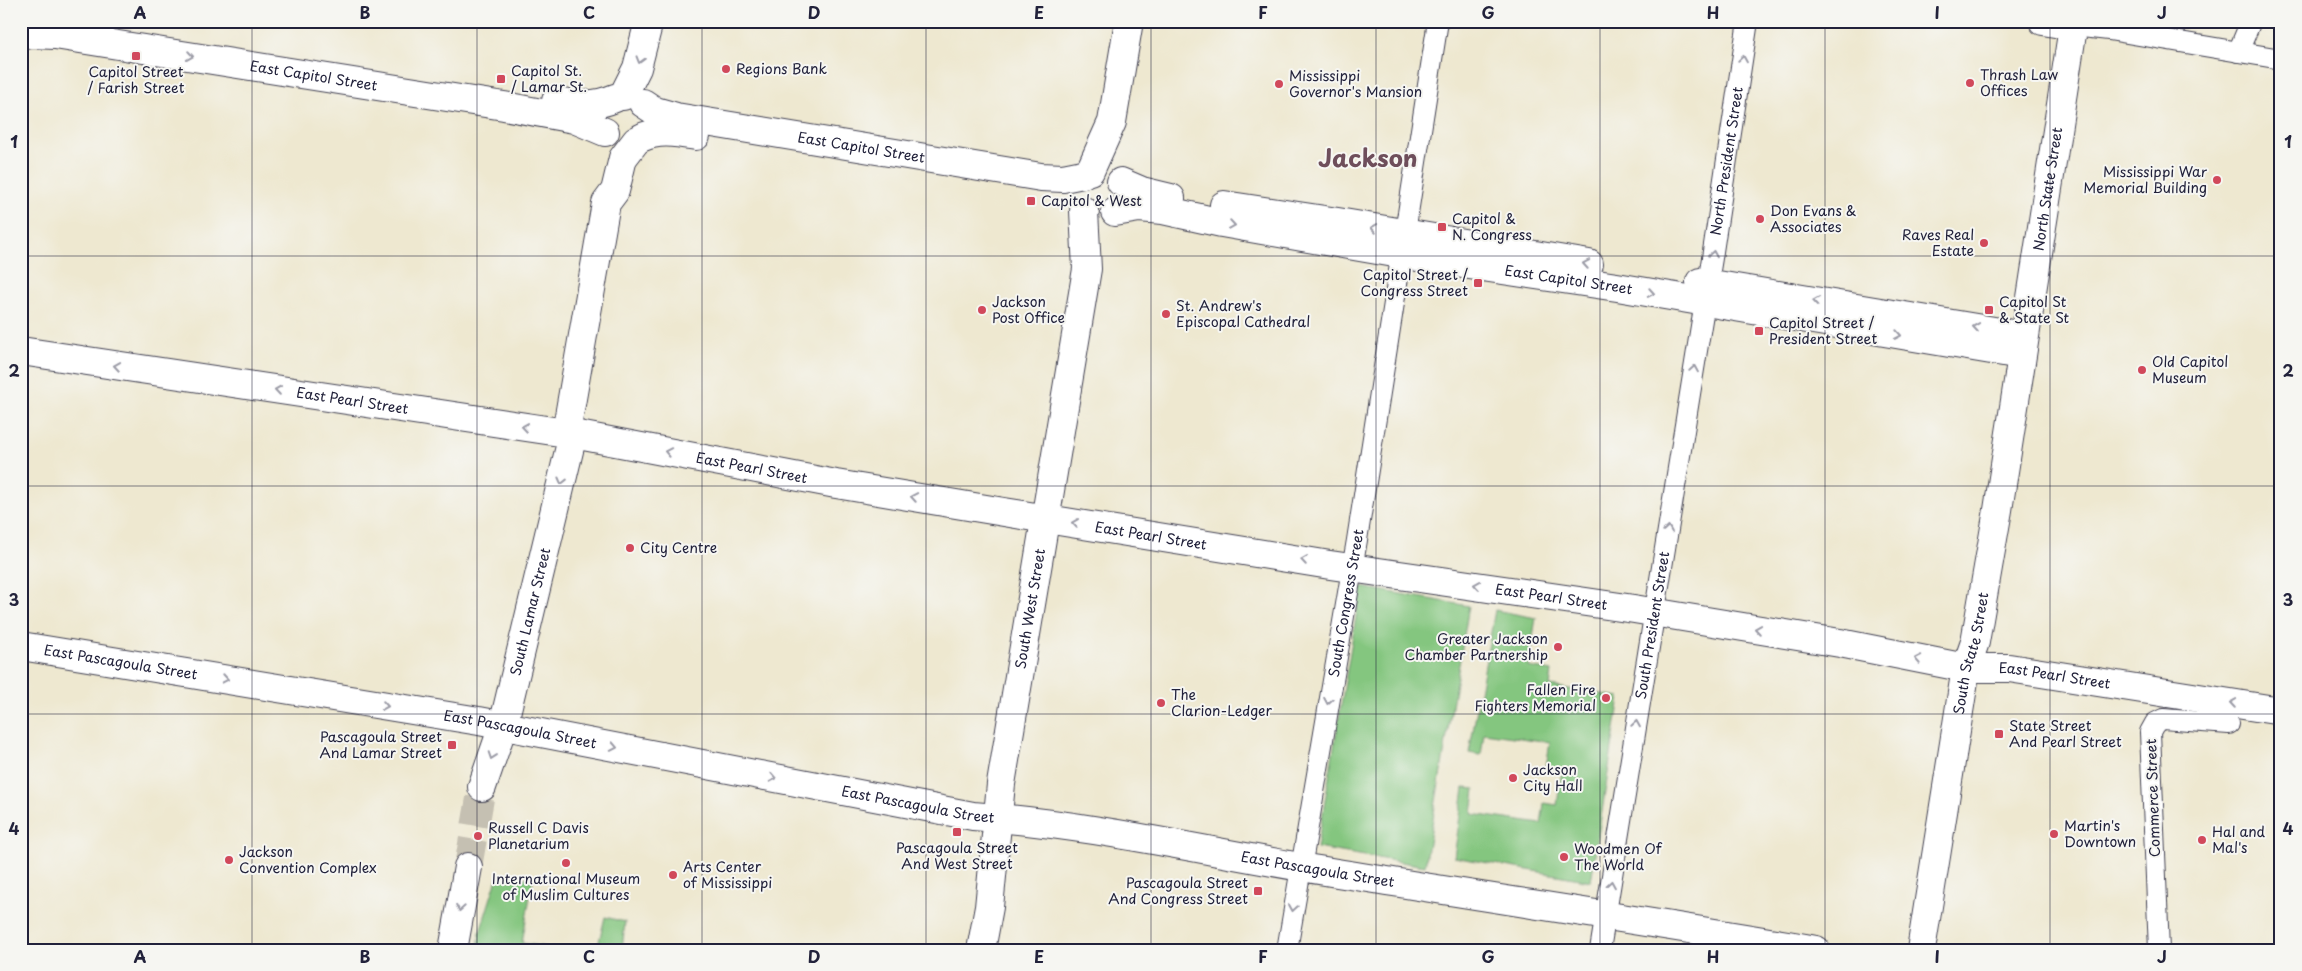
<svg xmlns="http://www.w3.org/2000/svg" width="2302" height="971" viewBox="0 0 2302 971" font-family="'Playpen Sans',sans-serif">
<rect width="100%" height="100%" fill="#f6f6f2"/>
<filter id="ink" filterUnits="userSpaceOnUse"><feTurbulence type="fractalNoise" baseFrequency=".02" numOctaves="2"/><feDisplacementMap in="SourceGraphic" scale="10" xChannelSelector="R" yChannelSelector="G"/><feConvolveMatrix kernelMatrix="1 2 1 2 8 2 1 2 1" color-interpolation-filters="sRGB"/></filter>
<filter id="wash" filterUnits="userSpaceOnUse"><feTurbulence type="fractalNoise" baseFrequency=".0096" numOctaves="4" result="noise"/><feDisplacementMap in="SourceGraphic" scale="20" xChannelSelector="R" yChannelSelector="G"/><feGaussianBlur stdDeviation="1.12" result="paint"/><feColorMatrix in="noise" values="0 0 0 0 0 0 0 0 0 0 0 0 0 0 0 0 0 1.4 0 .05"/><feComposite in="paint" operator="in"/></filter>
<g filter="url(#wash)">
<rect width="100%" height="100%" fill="#eee8d0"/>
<g fill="#84c67f" stroke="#53745d">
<polygon points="1361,587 1469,606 1425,866 1317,848"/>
<polygon points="1495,610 1536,618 1528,667 1552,671 1550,686 1620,697 1591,881 1454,857 1464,788 1475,789 1472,814 1541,824 1544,803 1557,805 1562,770 1546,767 1550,742 1484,733 1481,755 1469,753"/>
<polygon points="498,875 533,879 522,943 562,950 478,950 480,932"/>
<polygon points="605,917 625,922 622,950 597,950"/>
</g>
</g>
<g filter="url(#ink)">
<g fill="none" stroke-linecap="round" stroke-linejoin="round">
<polyline stroke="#c5c0b2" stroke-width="28" stroke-dasharray="28 14" stroke-linecap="butt" points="468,867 482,787"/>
<defs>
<g id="street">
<polyline points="2073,26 2109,30 2281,59"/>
<polyline points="2238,52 2251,21"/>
<path id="s1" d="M1287 950 1357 540 1438 21"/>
<path id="s2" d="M1600 950 1712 258 1748 21"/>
<polyline points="2159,950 2150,732 2155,723 2163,719 2229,724"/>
</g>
<g id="secondary">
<polyline points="2043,21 2073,26"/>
<path id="s3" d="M21 36 32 34 55 35 504 106 574 119 605 132"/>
<polyline points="623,96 637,68 649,21"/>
<path d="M556 101C577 105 595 107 615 98"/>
<path id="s4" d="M643 103 655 111 676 117 1041 177 1063 178 1083 174"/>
<path d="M641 138C658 129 678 133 696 136"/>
<polyline points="1090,171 1112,122 1129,21"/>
<polyline points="1121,182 1142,191 1171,198"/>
<polyline points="1224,205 1338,222 1589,264"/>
<path id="s5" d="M1115 212 1139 208 1163 210 1222 223 1429 259 1617 287 2021 355"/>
<polyline points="1700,282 2024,336"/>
<path id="s6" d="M21 351 573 434 836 484 1004 512 1330 565 1634 609 1840 643 1966 668H2009L2281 711"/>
<polyline points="566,433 606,203 615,191 623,158 636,141"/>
<path id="s7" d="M21 646 479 721 973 816C1091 824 1208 852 1325 871 1489 898 1653 922 1816 950"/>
<path id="s8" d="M482 787 503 726 573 434"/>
<polyline points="453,950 468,867"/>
<path id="s9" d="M981 950 989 907 1001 784 1087 269 1084 211"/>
</g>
<g id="primary">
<path id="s10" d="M1921 950 1966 668 1975 642 1998 510 2074 21"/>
</g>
</defs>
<use href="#street" stroke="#414051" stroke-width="22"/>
<use href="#secondary" stroke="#414051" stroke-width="30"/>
<use href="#primary" stroke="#414051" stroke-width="30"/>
<use href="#street" stroke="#fff" stroke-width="20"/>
<use href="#secondary" stroke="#fff" stroke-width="28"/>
<use href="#primary" stroke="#fff" stroke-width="28"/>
</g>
<defs><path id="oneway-chevron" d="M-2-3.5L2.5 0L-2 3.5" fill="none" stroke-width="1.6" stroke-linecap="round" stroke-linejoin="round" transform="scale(1.25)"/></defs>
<g stroke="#9c9ca7">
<use href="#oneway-chevron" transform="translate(190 56) rotate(9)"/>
<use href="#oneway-chevron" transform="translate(1743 59) rotate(-81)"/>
<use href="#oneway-chevron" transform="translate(640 60) rotate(106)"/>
<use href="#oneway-chevron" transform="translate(1232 225) rotate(9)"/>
<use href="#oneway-chevron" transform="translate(1374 228) rotate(-171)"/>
<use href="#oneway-chevron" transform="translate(1713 254) rotate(-81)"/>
<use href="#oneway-chevron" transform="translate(1586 264) rotate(-170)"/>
<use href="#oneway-chevron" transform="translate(1651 293) rotate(10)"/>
<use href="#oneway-chevron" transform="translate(1816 301) rotate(-171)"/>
<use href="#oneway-chevron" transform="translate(1976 327) rotate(-171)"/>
<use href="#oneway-chevron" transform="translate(1898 335) rotate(10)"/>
<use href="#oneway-chevron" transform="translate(117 366) rotate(-171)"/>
<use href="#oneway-chevron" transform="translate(1694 369) rotate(-81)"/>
<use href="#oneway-chevron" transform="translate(278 390) rotate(-172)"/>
<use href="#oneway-chevron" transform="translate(525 427) rotate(-172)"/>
<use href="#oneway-chevron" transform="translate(668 452) rotate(-169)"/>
<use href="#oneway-chevron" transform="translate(562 481) rotate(104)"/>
<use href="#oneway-chevron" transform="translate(914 497) rotate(-170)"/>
<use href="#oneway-chevron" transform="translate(1075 523) rotate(-172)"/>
<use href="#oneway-chevron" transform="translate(1668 529) rotate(-81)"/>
<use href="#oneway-chevron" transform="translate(1304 560) rotate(-171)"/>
<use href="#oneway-chevron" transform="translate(1477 585) rotate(-171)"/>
<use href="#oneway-chevron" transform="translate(1758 629) rotate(-171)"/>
<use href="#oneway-chevron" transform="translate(1918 659) rotate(-169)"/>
<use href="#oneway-chevron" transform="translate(225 679) rotate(10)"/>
<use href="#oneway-chevron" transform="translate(1328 701) rotate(100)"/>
<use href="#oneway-chevron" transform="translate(2233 703) rotate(-171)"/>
<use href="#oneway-chevron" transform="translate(385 706) rotate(9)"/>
<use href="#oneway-chevron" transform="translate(1636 724) rotate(-81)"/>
<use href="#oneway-chevron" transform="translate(614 747) rotate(11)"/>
<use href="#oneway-chevron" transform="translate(492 756) rotate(109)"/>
<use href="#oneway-chevron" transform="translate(773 778) rotate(11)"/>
<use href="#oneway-chevron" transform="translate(1611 884) rotate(-81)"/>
<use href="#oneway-chevron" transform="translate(460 908) rotate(100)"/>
<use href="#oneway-chevron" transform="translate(1293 908) rotate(99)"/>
</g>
</g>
<path fill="none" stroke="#22223b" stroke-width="1" stroke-opacity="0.55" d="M252 21V950M477 21V950M702 21V950M926 21V950M1151 21V950M1376 21V950M1600 21V950M1825 21V950M2050 21V950M21 256H2281M21 486H2281M21 714H2281"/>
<g fill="#d1495b" stroke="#f6f6f2" stroke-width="2">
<rect x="131" y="51" width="10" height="10" rx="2.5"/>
<circle cx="726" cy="69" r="5"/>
<rect x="496" y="74" width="10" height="10" rx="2.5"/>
<circle cx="1970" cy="83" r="5"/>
<circle cx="1279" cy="84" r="5"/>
<circle cx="2217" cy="180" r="5"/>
<rect x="1026" y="196" width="10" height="10" rx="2.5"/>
<circle cx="1760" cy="219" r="5"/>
<rect x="1437" y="222" width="10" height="10" rx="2.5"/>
<circle cx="1984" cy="243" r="5"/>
<rect x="1473" y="278" width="10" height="10" rx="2.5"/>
<circle cx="982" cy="310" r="5"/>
<rect x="1984" y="305" width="10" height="10" rx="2.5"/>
<circle cx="1166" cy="314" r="5"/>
<rect x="1754" y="326" width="10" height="10" rx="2.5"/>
<circle cx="2142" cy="370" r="5"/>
<circle cx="630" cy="548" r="5"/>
<circle cx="1558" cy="647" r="5"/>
<circle cx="1606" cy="698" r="5"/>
<circle cx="1161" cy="703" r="5"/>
<rect x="1994" y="729" width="10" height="10" rx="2.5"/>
<rect x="447" y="740" width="10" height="10" rx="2.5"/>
<circle cx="1513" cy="778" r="5"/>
<rect x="952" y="827" width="10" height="10" rx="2.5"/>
<circle cx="2054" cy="834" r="5"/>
<circle cx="478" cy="836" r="5"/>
<circle cx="2202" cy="840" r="5"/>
<circle cx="1564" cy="857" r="5"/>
<circle cx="229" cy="860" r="5"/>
<circle cx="566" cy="863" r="5"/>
<circle cx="673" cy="875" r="5"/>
<rect x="1253" y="886" width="10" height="10" rx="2.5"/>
</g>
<g text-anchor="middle" stroke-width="4" stroke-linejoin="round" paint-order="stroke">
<g font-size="14" fill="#22223b" stroke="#f6f6f2" text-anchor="start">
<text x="736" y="74">Regions Bank</text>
<text x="511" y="76">Capitol St.<tspan x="511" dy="16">/ Lamar St.</tspan></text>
<text x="136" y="77" text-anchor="middle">Capitol Street<tspan x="136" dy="16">/ Farish Street</tspan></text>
<text x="1980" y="80">Thrash Law<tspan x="1980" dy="16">Offices</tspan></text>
<text x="1289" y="81">Mississippi<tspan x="1289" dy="16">Governor's Mansion</tspan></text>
<text x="2207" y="177" text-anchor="end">Mississippi War<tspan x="2207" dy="16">Memorial Building</tspan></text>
<text x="1041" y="206">Capitol &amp; West</text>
<text x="1770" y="216">Don Evans &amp;<tspan x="1770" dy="16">Associates</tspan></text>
<text x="1452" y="224">Capitol &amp;<tspan x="1452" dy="16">N. Congress</tspan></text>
<text x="1974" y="240" text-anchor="end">Raves Real<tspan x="1974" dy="16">Estate</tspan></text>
<text x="1468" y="280" text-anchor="end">Capitol Street /<tspan x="1468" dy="16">Congress Street</tspan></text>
<text x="992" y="307">Jackson<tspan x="992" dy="16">Post Office</tspan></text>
<text x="1999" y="307">Capitol St<tspan x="1999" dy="16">&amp; State St</tspan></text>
<text x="1176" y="311">St. Andrew's<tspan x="1176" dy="16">Episcopal Cathedral</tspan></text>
<text x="1769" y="328">Capitol Street /<tspan x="1769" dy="16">President Street</tspan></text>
<text x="2152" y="367">Old Capitol<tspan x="2152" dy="16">Museum</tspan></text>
<text x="640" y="553">City Centre</text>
<text x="1548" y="644" text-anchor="end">Greater Jackson<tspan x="1548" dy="16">Chamber Partnership</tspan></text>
<text x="1596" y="695" text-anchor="end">Fallen Fire<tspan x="1596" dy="16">Fighters Memorial</tspan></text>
<text x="1171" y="700">The<tspan x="1171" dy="16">Clarion-Ledger</tspan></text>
<text x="2009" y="731">State Street<tspan x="2009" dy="16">And Pearl Street</tspan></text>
<text x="442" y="742" text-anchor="end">Pascagoula Street<tspan x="442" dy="16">And Lamar Street</tspan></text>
<text x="1523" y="775">Jackson<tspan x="1523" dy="16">City Hall</tspan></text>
<text x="2064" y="831">Martin's<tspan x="2064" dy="16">Downtown</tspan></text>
<text x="488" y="833">Russell C Davis<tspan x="488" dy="16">Planetarium</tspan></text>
<text x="2212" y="837">Hal and<tspan x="2212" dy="16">Mal's</tspan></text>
<text x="957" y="853" text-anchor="middle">Pascagoula Street<tspan x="957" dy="16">And West Street</tspan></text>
<text x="1574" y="854">Woodmen Of<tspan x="1574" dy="16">The World</tspan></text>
<text x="239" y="857">Jackson<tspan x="239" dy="16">Convention Complex</tspan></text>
<text x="683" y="872">Arts Center<tspan x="683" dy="16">of Mississippi</tspan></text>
<text x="566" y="884" text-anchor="middle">International Museum<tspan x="566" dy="16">of Muslim Cultures</tspan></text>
<text x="1248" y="888" text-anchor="end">Pascagoula Street<tspan x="1248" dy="16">And Congress Street</tspan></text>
</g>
<g font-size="14" fill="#22223b" stroke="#f6f6f2">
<text dy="5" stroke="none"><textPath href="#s3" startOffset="296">East Capitol Street</textPath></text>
<text dy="5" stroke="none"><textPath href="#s4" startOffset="224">East Capitol Street</textPath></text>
<text dy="5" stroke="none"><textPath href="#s2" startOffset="799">North President Street</textPath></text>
<text dy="5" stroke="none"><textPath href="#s10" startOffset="772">North State Street</textPath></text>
<text dy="5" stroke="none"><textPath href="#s5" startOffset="460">East Capitol Street</textPath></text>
<text dy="5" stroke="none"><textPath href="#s6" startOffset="335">East Pearl Street</textPath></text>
<text dy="5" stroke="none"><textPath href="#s6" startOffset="740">East Pearl Street</textPath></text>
<text dy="5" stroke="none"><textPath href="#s6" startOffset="1145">East Pearl Street</textPath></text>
<text dy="5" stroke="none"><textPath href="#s6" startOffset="1550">East Pearl Street</textPath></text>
<text dy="5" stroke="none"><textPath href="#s1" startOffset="352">South Congress Street</textPath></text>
<text dy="5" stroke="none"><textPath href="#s9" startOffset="345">South West Street</textPath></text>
<text dy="5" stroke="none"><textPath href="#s8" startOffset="182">South Lamar Street</textPath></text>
<text dy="5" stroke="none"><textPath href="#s2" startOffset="329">South President Street</textPath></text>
<text dy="5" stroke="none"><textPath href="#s10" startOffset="301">South State Street</textPath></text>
<text dy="5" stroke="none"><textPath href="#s7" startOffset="101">East Pascagoula Street</textPath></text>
<text dy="5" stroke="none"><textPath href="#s6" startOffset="2060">East Pearl Street</textPath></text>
<text dy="5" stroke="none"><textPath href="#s7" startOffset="506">East Pascagoula Street</textPath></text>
<text transform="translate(2153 798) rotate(-92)" y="5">Commerce Street</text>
<text dy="5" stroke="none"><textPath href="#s7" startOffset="911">East Pascagoula Street</textPath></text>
<text dy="5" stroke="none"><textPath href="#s7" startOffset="1316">East Pascagoula Street</textPath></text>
</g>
<g font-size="24" font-weight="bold" fill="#6e4e5b" stroke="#f6f6f2">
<text x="1368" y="167">Jackson</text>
</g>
</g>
<rect width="2302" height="971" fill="none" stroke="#f6f6f2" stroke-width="55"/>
<rect x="28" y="28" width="2246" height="916" fill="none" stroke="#22223b" stroke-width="2"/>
<g font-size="16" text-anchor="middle" font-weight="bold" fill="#22223b">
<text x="140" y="19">A</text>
<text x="365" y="19">B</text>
<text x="589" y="19">C</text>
<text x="814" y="19">D</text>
<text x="1039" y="19">E</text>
<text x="1263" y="19">F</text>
<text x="1488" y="19">G</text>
<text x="1713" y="19">H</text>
<text x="1937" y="19">I</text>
<text x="2162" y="19">J</text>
<text x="14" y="148">1</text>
<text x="2288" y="148">1</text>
<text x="14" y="377">2</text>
<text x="2288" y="377">2</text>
<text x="14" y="606">3</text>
<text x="2288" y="606">3</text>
<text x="14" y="835">4</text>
<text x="2288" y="835">4</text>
<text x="140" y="963">A</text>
<text x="365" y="963">B</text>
<text x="589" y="963">C</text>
<text x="814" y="963">D</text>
<text x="1039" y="963">E</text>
<text x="1263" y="963">F</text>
<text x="1488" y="963">G</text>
<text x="1713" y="963">H</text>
<text x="1937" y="963">I</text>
<text x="2162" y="963">J</text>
</g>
</svg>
